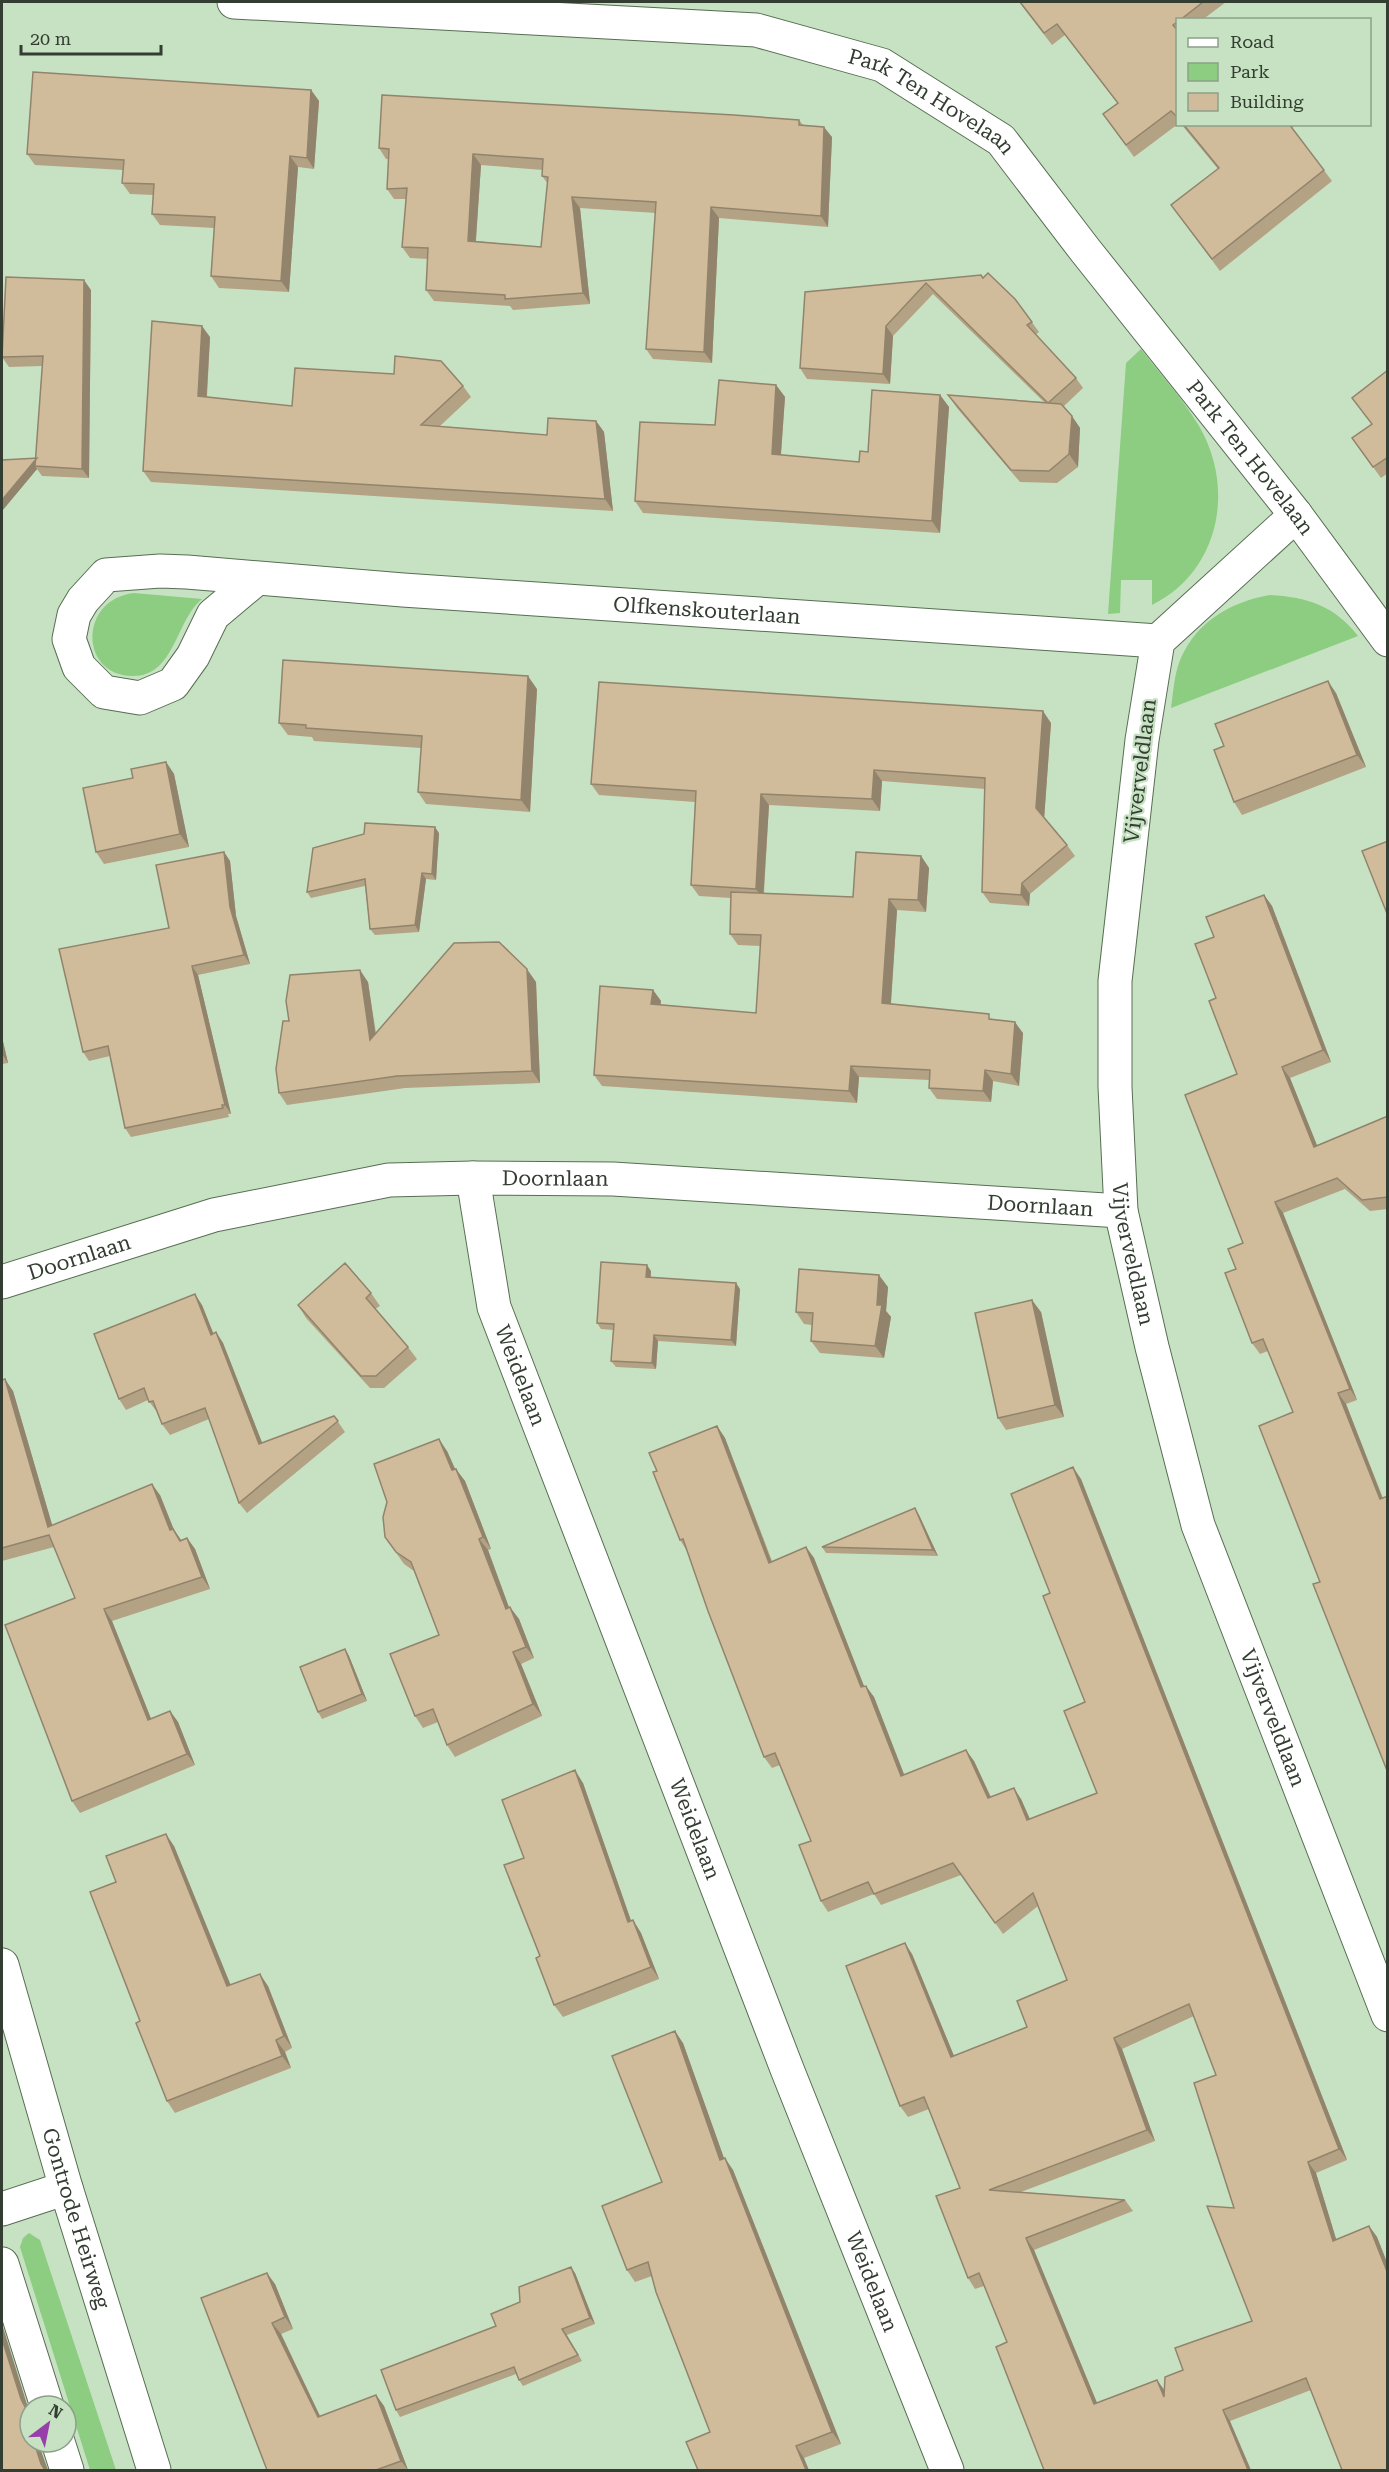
<svg xmlns="http://www.w3.org/2000/svg" width="1389" height="2472" viewBox="0 0 1389 2472" font-family="'Roboto Serif',serif">
<rect width="100%" height="100%" fill="#c7e2c3"/>
<g fill="#8ccd81">
<path d="M1141 349C1160 374 1183 399 1199 426 1236 489 1219 572 1152 605V580H1121L1120 613 1108 614 1126 363Z"/>
<path d="M134 593 202 599C175 621 175 677 132 676 79 675 79 599 134 593Z"/>
<path d="M1270 595C1307 597 1335 606 1358 636L1171 708C1173 694 1174 679 1178 666 1192 624 1229 602 1270 595Z"/>
<polygon points="29,2233 40,2240 116,2470 90,2470 20,2247 23,2238"/>
</g>
<g fill="none" stroke-linecap="round" stroke-linejoin="round">
<defs>
<g id="minor">
<path id="s1" d="M234 2 756 30 882 65 1001 140 1085 250 1296 515 1388 640"/>
<path id="s2" d="M1296 515 1158 641 1142 740 1115 981V1087L1121 1211 1152 1347 1198 1525 1388 2015"/>
<path id="s3" d="M256 579 213 615 193 656 173 684 140 698 104 692 79 667 69 639 74 615 83 600 106 575 160 571 187 572 403 590 1158 641"/>
<path id="s4" d="M473 1178 494 1307 787 2069 947 2470"/>
<path id="s5" d="M2 1282 214 1215 389 1180 473 1178 613 1179 1121 1211"/>
<path id="s6" d="M2 1965 66 2188 154 2470"/>
<polyline points="2,2209 66,2188"/>
<polyline points="2,2264 47,2406"/>
<polyline points="58,2442 67,2470"/>
</g>
</defs>
<use href="#minor" stroke="#576e52" stroke-width="35"/>
<use href="#minor" stroke="#fff" stroke-width="33"/>
</g>
<g fill="#b3a284" fill-rule="evenodd">
<polygon points="1019,2 1226,2 1202,20 1178,20 1178,124 1134,157 1103,114 1118,104 1065,35 1052,45"/>
<polygon points="311,90 319,101 314,169 298,167 289,292 219,288 211,276 214,228 160,225 152,214 154,195 130,194 122,183 123,170 35,165 27,154"/>
<path d="M799 120 803 125 832 137 828 227 719 218 712 363 653 359 646 349 656 213 580 208 590 304 513 310 510 306 434 301 426 290 428 259 410 258 402 247 406 199H394L387 189 389 159H386L379 148ZM481 165 543 170 542 176 548 184 541 247 476 241Z"/>
<polygon points="1181,124 1297,124 1292,128 1332,181 1220,271 1171,205 1218,169"/>
<polygon points="983,278 1015,299 1039,332 1035,335 1076,378 1083,388 1064,406 1080,428 1078,467 1057,483 1020,482 957,408 948,395 1044,402 933,294 893,336 890,384 807,379 800,368 805,292"/>
<polygon points="91,290 89,478 42,476 37,469 2,511 2,460 36,458 42,366 9,367 2,357"/>
<polygon points="210,337 207,397 292,406 463,386 471,397 440,426 547,435 596,421 604,432 613,511 151,482 143,471"/>
<polygon points="1388,370 1388,473 1381,478 1352,438 1372,424 1352,398"/>
<polygon points="776,385 785,397 781,455 859,462 868,452 940,395 949,407 940,533 643,513 635,501 715,425"/>
<polygon points="537,689 530,812 426,804 418,792 421,748 314,741 312,737 288,735 279,723"/>
<polygon points="1336,693 1366,767 1242,815 1234,802 1224,746"/>
<polygon points="1051,723 1044,818 1067,845 1075,856 1030,894 1029,906 990,903 982,892 985,789 882,781 880,811 769,805 764,893 853,897 921,856 929,868 926,912 897,910 891,1004 993,1019 1023,1033 1019,1086 993,1081 991,1102 937,1099 929,1088 930,1080 859,1077 857,1103 602,1086 594,1075 653,990 661,1001 660,1005 756,1013 761,946 738,945 730,934 731,898 699,896 691,885 695,802 599,795 591,784"/>
<polygon points="166,762 174,774 189,847 104,864 96,852 133,778"/>
<polygon points="439,833 436,880 426,879 419,932 375,935 370,929 365,886 311,898 307,892"/>
<polygon points="224,852 230,861 236,916 250,964 198,975 231,1114 228,1114 229,1117 131,1137 125,1128 110,1056 89,1061 83,1052 169,928"/>
<polygon points="1264,895 1272,906 1331,1062 1290,1078 1317,1145 1388,1116 1388,1209 1370,1211 1345,1189 1283,1213 1357,1400 1346,1404 1383,1498 1320,1582 1293,1412 1268,1351 1260,1354 1252,1343 1236,1269 1243,1243 1237,1074 1216,998"/>
<polygon points="368,982 376,1033 536,982 540,1083 405,1088 287,1105 279,1093 289,1021"/>
<polygon points="2,1037 8,1063 2,1064"/>
<polygon points="651,1271 651,1277 740,1289 736,1346 658,1341 656,1369 616,1367 611,1361 613,1330 601,1329 597,1323"/>
<polygon points="888,1287 886,1311 891,1317 884,1358 820,1353 811,1341 812,1325 804,1324 796,1312"/>
<polygon points="371,1293 380,1306 375,1309 408,1347 417,1359 384,1388 370,1388 306,1318 298,1305"/>
<polygon points="202,1305 213,1333 216,1332 223,1343 262,1443 334,1416 345,1432 247,1513 239,1503 209,1419 170,1435 162,1424 157,1412 148,1400 126,1410 119,1399"/>
<polygon points="1041,1312 1064,1417 1006,1430 998,1418"/>
<polygon points="2,1380 13,1391 52,1525 160,1495 174,1530 181,1540 187,1538 195,1549 210,1589 112,1621 151,1719 170,1711 178,1722 195,1765 80,1813 72,1801 75,1598 54,1547 2,1561"/>
<path d="M717 1426 725 1438 772 1561 806 1547 814 1558 864 1686 874 1697 904 1775 974 1761 991 1797 1021 1799 1030 1819 1097 1793 1085 1702 1050 1593 1081 1479 1347 2160 1316 2173 1336 2239 1369 2226 1377 2237 1388 2265V2470L1311 2390 1230 2421 1044 2470 1007 2342 984 2286 975 2289 968 2278 960 2188 929 2109 908 2117 900 2106 912 1954 954 2056 1027 2027 1067 1980 1038 1906 1003 1934 961 1875 881 1905 874 1894 828 1912 821 1901 811 1841 780 1765 772 1768 764 1757 687 1551 680 1540 657 1471ZM1194 2016 1216 2075 1234 2208 1252 2321 1183 2370 1164 2390 1157 2380 1097 2403 1034 2250 1133 2211 1125 2200 1021 2192 1155 2141 1122 2049Z"/>
<polygon points="447,1451 455,1469 465,1481 491,1549 488,1550 509,1608 519,1619 534,1658 521,1664 542,1716 455,1757 447,1745 438,1722 423,1728 415,1716 439,1635 414,1571 404,1564 385,1537"/>
<polygon points="919,1515 938,1556 826,1553 822,1547"/>
<polygon points="345,1649 349,1656 367,1701 322,1719 318,1712"/>
<polygon points="583,1783 631,1921 633,1920 641,1933 659,1979 563,2017 554,2005 540,1956 524,1858"/>
<polygon points="174,1846 230,1985 268,1986 292,2048 285,2052 291,2068 175,2113 167,2101 140,2021 116,1882"/>
<polygon points="683,2043 724,2159 733,2170 841,2444 804,2458 710,2432 652,2276 635,2282 627,2270 662,2182"/>
<polygon points="575,2273 595,2324 567,2335 582,2361 523,2386 519,2380 516,2374 400,2417 396,2410 496,2326 520,2302"/>
<polygon points="275,2284 293,2329 281,2334 320,2416 376,2395 384,2406 408,2470 267,2470 201,2298"/>
</g>
<g fill="#92846c">
<polygon points="311,90 319,101 314,169 307,158"/>
<polygon points="824,127 832,137 828,227 821,216"/>
<polygon points="473,154 481,165 475,251 468,241"/>
<polygon points="290,156 298,167 289,292 281,281"/>
<polygon points="572,197 580,208 590,304 583,293"/>
<polygon points="711,207 719,218 712,363 704,352"/>
<polygon points="84,280 91,290 89,478 82,469"/>
<polygon points="202,326 210,337 206,407 198,396"/>
<polygon points="886,326 893,336 890,384 883,374"/>
<polygon points="776,385 785,397 780,466 772,454"/>
<polygon points="940,395 949,407 940,533 932,521"/>
<polygon points="1072,416 1080,428 1078,467 1069,454"/>
<polygon points="596,421 604,432 613,511 605,499"/>
<polygon points="37,458 35,466 37,469 2,511 2,500"/>
<polygon points="528,676 537,689 530,812 521,800"/>
<polygon points="1328,681 1336,693 1366,767 1357,755"/>
<polygon points="1043,711 1051,723 1044,820 1036,808"/>
<polygon points="166,762 174,774 189,847 180,834"/>
<polygon points="874,770 882,781 880,811 872,799"/>
<polygon points="761,794 769,805 763,900 756,889"/>
<polygon points="435,827 439,833 436,880 432,874"/>
<polygon points="224,852 230,861 236,916 250,964 244,955 230,907"/>
<polygon points="921,856 929,868 926,912 918,900"/>
<polygon points="422,873 426,879 419,932 415,925"/>
<polygon points="1022,883 1030,894 1029,906 1021,895"/>
<polygon points="1264,895 1272,906 1331,1062 1323,1050"/>
<polygon points="889,899 897,910 890,1015 882,1003"/>
<polygon points="192,966 198,975 231,1114 225,1105"/>
<polygon points="527,969 536,982 540,1083 532,1071"/>
<polygon points="360,970 368,982 378,1052 370,1040"/>
<polygon points="653,990 661,1001 659,1015 651,1004"/>
<polygon points="1015,1022 1023,1033 1019,1086 1011,1074"/>
<polygon points="2,1037 8,1063 2,1054"/>
<polygon points="851,1066 859,1077 857,1103 849,1091"/>
<polygon points="1282,1067 1290,1078 1322,1158 1314,1147"/>
<polygon points="985,1070 993,1081 991,1102 983,1091"/>
<polygon points="1275,1202 1283,1213 1357,1400 1350,1389"/>
<polygon points="647,1265 651,1271 650,1283 646,1277"/>
<polygon points="879,1275 888,1287 886,1311 891,1317 884,1358 875,1346"/>
<polygon points="736,1283 740,1289 736,1346 731,1340"/>
<polygon points="195,1294 202,1305 218,1345 211,1335"/>
<polygon points="1032,1300 1041,1312 1064,1417 1055,1405"/>
<polygon points="216,1332 223,1343 267,1455 259,1444"/>
<polygon points="654,1335 658,1341 656,1369 652,1363"/>
<polygon points="5,1379 13,1391 56,1538 48,1527"/>
<polygon points="1338,1393 1346,1404 1387,1510 1380,1499"/>
<polygon points="717,1426 725,1438 776,1574 769,1563"/>
<polygon points="439,1439 447,1451 461,1482 452,1470"/>
<polygon points="1073,1467 1081,1479 1347,2160 1339,2149"/>
<polygon points="456,1469 465,1481 491,1549 483,1537"/>
<polygon points="152,1484 160,1495 174,1530 181,1540 180,1541 170,1530"/>
<polygon points="915,1508 919,1515 938,1556 933,1550"/>
<polygon points="187,1538 195,1549 210,1589 202,1577"/>
<polygon points="479,1539 488,1550 514,1621 506,1609"/>
<polygon points="806,1547 814,1558 869,1699 861,1687"/>
<polygon points="510,1607 519,1619 534,1658 526,1647"/>
<polygon points="104,1609 112,1621 156,1731 148,1720"/>
<polygon points="345,1649 349,1656 367,1701 362,1694"/>
<polygon points="513,1652 521,1664 542,1716 533,1704"/>
<polygon points="866,1686 874,1697 909,1787 901,1776"/>
<polygon points="170,1711 178,1722 195,1765 187,1754"/>
<polygon points="966,1750 974,1761 996,1809 988,1798"/>
<polygon points="575,1770 583,1783 636,1935 628,1922"/>
<polygon points="1014,1788 1021,1799 1035,1831 1027,1820"/>
<polygon points="166,1834 174,1846 236,1998 227,1986"/>
<polygon points="633,1920 641,1933 659,1979 651,1967"/>
<polygon points="905,1943 912,1954 959,2068 951,2057"/>
<polygon points="260,1974 268,1986 292,2048 284,2036"/>
<polygon points="675,2031 683,2043 729,2172 720,2160"/>
<polygon points="1114,2038 1122,2049 1155,2141 1147,2130"/>
<polygon points="276,2040 285,2052 291,2068 282,2056"/>
<polygon points="725,2158 733,2170 841,2444 832,2432"/>
<polygon points="1308,2162 1316,2173 1340,2252 1333,2241"/>
<polygon points="1369,2226 1377,2237 1388,2265 1388,2274"/>
<polygon points="1026,2238 1034,2250 1102,2415 1094,2404"/>
<polygon points="571,2267 575,2273 595,2324 590,2318"/>
<polygon points="267,2273 275,2284 293,2329 285,2317"/>
<polygon points="272,2323 281,2334 326,2429 318,2417"/>
<polygon points="2,2324 30,2414 21,2399 2,2339"/>
<polygon points="1157,2380 1165,2391 1164,2397"/>
<polygon points="376,2395 384,2406 408,2470 401,2461"/>
<polygon points="1223,2410 1230,2421 1251,2470 1248,2470"/>
<polygon points="34,2442 40,2442 40,2448 48,2470 45,2470 41,2464"/>
<polygon points="796,2446 804,2458 809,2470 806,2470"/>
</g>
<g fill="#d0bc9a" stroke="#92846c" stroke-width="1.5" fill-rule="evenodd">
<polygon points="1020,2 1203,2 1180,20 1178,20 1178,21 1173,25 1178,31 1178,118 1171,111 1126,145 1103,114 1118,103 1057,24 1044,33"/>
<polygon points="33,72 311,90 307,158 290,156 281,281 211,276 215,217 152,214 154,184 122,183 124,160 27,154"/>
<path d="M382 95 734 115 799 120V125L824 127 821 216 711 207 704 352 646 349 656 202 572 197 583 293 505 299V295L426 290 428 248 402 247 407 188 387 189 389 149 379 148ZM473 154 543 159 542 176 548 177 541 247 468 241Z"/>
<polygon points="1183,124 1289,124 1324,170 1212,259 1171,205 1219,168"/>
<polygon points="988,273 1015,299 1032,322 1027,325 1076,378 1048,403 926,283 886,326 883,374 800,368 805,292 981,275 983,278"/>
<polygon points="6,277 84,280 82,469 35,466 43,356 2,357"/>
<polygon points="152,321 202,326 198,396 292,406 295,368 394,374 395,356 441,361 463,386 421,425 547,435 548,418 596,421 605,499 143,471"/>
<polygon points="1388,370 1388,457 1373,467 1352,438 1372,424 1352,398"/>
<polygon points="719,380 776,385 772,454 859,462 860,451 868,452 872,390 940,395 932,521 635,501 640,422 715,425"/>
<polygon points="948,395 1061,404 1072,416 1069,454 1049,471 1011,470"/>
<polygon points="37,458 2,500 2,460"/>
<polygon points="283,660 528,676 521,800 418,792 422,736 306,728 306,725 279,723"/>
<polygon points="1328,681 1357,755 1234,802 1214,750 1224,746 1215,724"/>
<polygon points="599,682 1043,711 1036,808 1067,845 1022,883 1021,895 982,892 985,778 874,770 872,799 761,794 756,889 691,885 696,791 591,784"/>
<polygon points="166,762 180,834 96,852 83,788 133,778 131,769"/>
<polygon points="365,823 435,827 432,874 422,873 415,925 370,929 365,879 307,892 313,848 364,834"/>
<polygon points="1388,841 1388,916 1362,851"/>
<polygon points="224,852 230,907 244,955 192,966 225,1105 222,1105 223,1108 125,1128 108,1046 83,1052 59,949 169,928 156,865"/>
<polygon points="856,852 921,856 918,900 889,899 882,1003 989,1014 989,1019 1015,1022 1011,1074 985,1070 983,1091 929,1088 930,1070 851,1066 849,1091 594,1075 600,986 653,990 651,1004 756,1013 761,935 730,934 731,892 853,897"/>
<polygon points="1264,895 1323,1050 1282,1067 1314,1147 1388,1116 1388,1197 1362,1200 1337,1178 1275,1202 1350,1389 1338,1393 1380,1499 1388,1496 1388,1773 1313,1584 1320,1582 1259,1426 1293,1412 1263,1339 1252,1343 1225,1273 1236,1269 1228,1249 1243,1243 1185,1095 1237,1074 1209,1001 1216,998 1195,944 1214,937 1206,917"/>
<polygon points="499,942 527,969 532,1071 397,1076 279,1093 276,1069 283,1021 289,1021 286,1001 290,975 360,970 370,1040 454,943"/>
<polygon points="601,1262 647,1265 646,1277 736,1283 731,1340 654,1335 652,1363 611,1361 614,1324 597,1323"/>
<polygon points="345,1263 371,1293 366,1298 408,1347 376,1376 361,1376 298,1305"/>
<polygon points="799,1269 879,1275 877,1305 882,1305 875,1346 811,1341 813,1313 796,1312"/>
<polygon points="195,1294 211,1335 216,1332 259,1444 334,1416 338,1421 239,1503 205,1408 162,1424 153,1401 149,1402 144,1388 119,1399 94,1334"/>
<polygon points="1032,1300 1055,1405 998,1418 975,1313"/>
<polygon points="5,1379 48,1527 152,1484 170,1530 173,1529 180,1541 187,1538 202,1577 104,1609 148,1720 170,1711 187,1754 72,1801 5,1625 75,1598 49,1535 2,1548 2,1380"/>
<path d="M717 1426 769 1563 806 1547 861 1687 866 1686 901 1776 966 1750 988 1798 1014 1788 1027 1820 1097 1793 1064 1711 1085 1702 1043 1596 1050 1593 1011 1494 1073 1467 1339 2149 1308 2162 1333 2241 1369 2226 1388 2274V2470H1342L1306 2378 1223 2410 1248 2470H1044L996 2347 1007 2342 979 2273 968 2278 936 2196 960 2188 924 2097 900 2106 846 1966 905 1943 951 2057 1027 2027 1017 2001 1067 1980 1033 1893 995 1923 953 1863 874 1894 868 1882 821 1901 799 1845 811 1841 775 1753 764 1757 708 1611 683 1539 680 1540 653 1472 657 1471 649 1453ZM1189 2004 1216 2075 1194 2083 1234 2208 1207 2206 1252 2321 1175 2348 1183 2370 1165 2377 1164 2397 1157 2380 1094 2404 1026 2238 1125 2200 989 2190 1147 2130 1114 2038Z"/>
<polygon points="439,1439 452,1470 456,1469 483,1537 479,1539 506,1609 510,1607 526,1647 513,1652 533,1704 447,1745 433,1709 415,1716 390,1654 439,1635 411,1562 396,1552 385,1537 383,1517 387,1502 374,1464"/>
<polygon points="915,1508 933,1550 822,1547"/>
<polygon points="345,1649 362,1694 318,1712 300,1667"/>
<polygon points="575,1770 628,1922 633,1920 651,1967 554,2005 536,1958 540,1956 504,1865 524,1858 502,1800"/>
<polygon points="166,1834 227,1986 260,1974 284,2036 276,2040 282,2056 167,2101 136,2023 140,2021 90,1892 116,1882 106,1856"/>
<polygon points="675,2031 720,2160 725,2158 832,2432 796,2446 806,2470 698,2470 686,2442 710,2432 656,2292 648,2262 627,2270 602,2206 662,2182 612,2056"/>
<polygon points="571,2267 590,2318 562,2329 578,2355 519,2380 514,2367 396,2410 381,2370 496,2326 491,2314 520,2302 519,2287"/>
<polygon points="267,2273 285,2317 272,2323 318,2417 376,2395 401,2461 376,2470 267,2470 201,2298"/>
<polygon points="2,2339 21,2399 25,2407 30,2410 30,2442 34,2442 41,2464 45,2470 2,2470"/>
</g>
<g text-anchor="middle" stroke-width="4.5" stroke-linejoin="round" paint-order="stroke">
<g font-size="21" fill="#333d31" stroke="#c7e2c3">
<text dy="7" stroke="none"><textPath href="#s1" startOffset="714">Park Ten Hovelaan</textPath></text>
<text dy="7" stroke="none"><textPath href="#s1" startOffset="1198">Park Ten Hovelaan</textPath></text>
<text dy="7" stroke="none"><textPath href="#s3" startOffset="952">Olfkenskouterlaan</textPath></text>
<text transform="translate(1140 771) rotate(-83)" y="7">Vijverveldlaan</text>
<text dy="7" stroke="none"><textPath href="#s5" startOffset="567">Doornlaan</textPath></text>
<text dy="7" stroke="none"><textPath href="#s5" startOffset="1053">Doornlaan</textPath></text>
<text dy="7" stroke="none"><textPath href="#s2" startOffset="804">Vijverveldlaan</textPath></text>
<text dy="7" stroke="none"><textPath href="#s5" startOffset="81">Doornlaan</textPath></text>
<text dy="7" stroke="none"><textPath href="#s4" startOffset="204">Weidelaan</textPath></text>
<text dy="7" stroke="none"><textPath href="#s2" startOffset="1290">Vijverveldlaan</textPath></text>
<text dy="7" stroke="none"><textPath href="#s4" startOffset="690">Weidelaan</textPath></text>
<text dy="7" stroke="none"><textPath href="#s6" startOffset="264">Gontrode Heirweg</textPath></text>
<text dy="7" stroke="none"><textPath href="#s4" startOffset="1176">Weidelaan</textPath></text>
</g>
</g>
<rect width="1389" height="2472" fill="none" stroke="#333d31" stroke-width="6"/>
<rect x="1176" y="18" width="195" height="108" fill="#c7e2c3" stroke="#8ca089" stroke-width="1.5"/>
<rect x="1188" y="38" width="30" height="9" fill="#ffffff" stroke="#8ca089" stroke-width="1.5"/>
<text x="1230" y="48" font-size="18" fill="#333d31">Road</text>
<rect x="1188" y="63" width="30" height="18" fill="#8ccd81" stroke="#8ca089" stroke-width="1.5"/>
<text x="1230" y="78" font-size="18" fill="#333d31">Park</text>
<rect x="1188" y="93" width="30" height="18" fill="#d0bc9a" stroke="#8ca089" stroke-width="1.5"/>
<text x="1230" y="108" font-size="18" fill="#333d31">Building</text>
<g transform="translate(48 2424) rotate(32)"><circle r="28" fill="#c7e2c3" stroke="#8ca089" stroke-width="1.5"/>
<path d="M0-4.5L10 22L0 15L-10 22Z" fill="#983eaa"/>
<text y="-9" font-size="16" font-weight="bold" text-anchor="middle" fill="#333d31">N</text>
</g>
<path d="M21 45v9h140v-9" fill="none" stroke="#333d31" stroke-width="3"/>
<text x="30" y="45" font-size="18" fill="#333d31" stroke="#c7e2c3" stroke-width="4.5" paint-order="stroke">20 m</text>
</svg>
